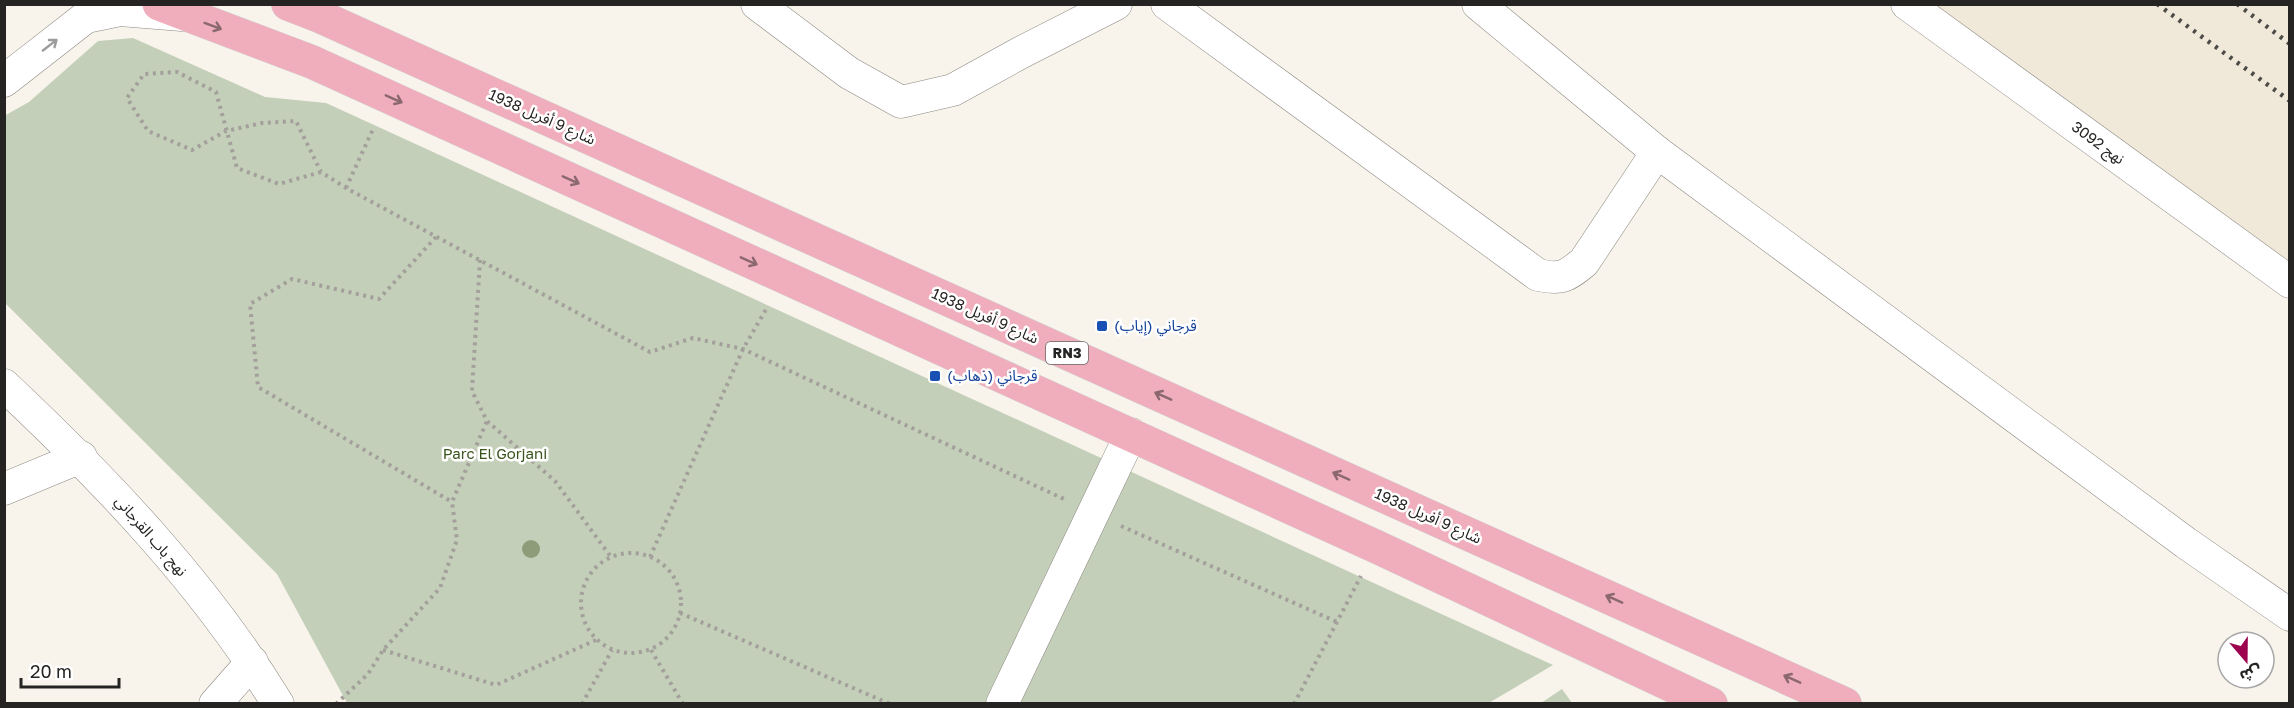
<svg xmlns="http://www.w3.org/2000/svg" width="2294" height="708" viewBox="0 0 2294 708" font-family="'Golos Text','Noto Sans Arabic',sans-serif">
<rect width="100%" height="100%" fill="#f8f4ec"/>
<polygon fill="#f0e9da" points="1935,5 2289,5 2289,267"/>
<g fill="#c3cfb8">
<polygon points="133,38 265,97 326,103 1553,665 1487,704 347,703 277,574 5,303 4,116 29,102 98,41"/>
<polygon points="1562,689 1572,703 1541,703"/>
</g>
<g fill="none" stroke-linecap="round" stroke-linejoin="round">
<defs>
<g id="minor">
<polyline points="757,4 849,73 901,102 953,90 1020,53 1116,4"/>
<path d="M1167 4 1538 275C1561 280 1566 277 1584 262L1657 152"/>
<polyline points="1478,4 1657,152 2186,543 2290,615"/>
<polyline points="1907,4 2290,282"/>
<polyline points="4,81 86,17 120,10 182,15"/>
<path d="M4 385C106 481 204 583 278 704"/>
<polyline points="4,489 81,457"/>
<polyline points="215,704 252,662"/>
<polyline points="1002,704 1131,434"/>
</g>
<g id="major">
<polyline points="159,4 312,62 1377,547 1711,704"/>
<polyline points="288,4 319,16 1845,704"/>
</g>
</defs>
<use href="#minor" stroke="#8b8780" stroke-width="33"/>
<use href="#major" stroke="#d4d3d3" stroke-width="34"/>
<g stroke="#a3a09b" stroke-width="4" stroke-dasharray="3 4.5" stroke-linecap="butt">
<polyline points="321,172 279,184 237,168 216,92 177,72 144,74 127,98 148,131 192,150 226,131 262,123 296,121 321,172 346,188 650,352 693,338 743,349 1066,500"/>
<polyline points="346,188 374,127"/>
<polyline points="436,237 379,299 292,279 250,304 258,387 452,502"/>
<polyline points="480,260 472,391 487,421 555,481 611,557"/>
<polyline points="1121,526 1337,622"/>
<circle cx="631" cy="603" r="50"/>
<polyline points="650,557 743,349 768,306"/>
<polyline points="680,613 890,704"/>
<polyline points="383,650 496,685 596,640"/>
<polyline points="651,650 683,704"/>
<polyline points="336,704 368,674 383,650 440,588 457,540 452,502 487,421"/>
<polyline points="582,704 612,650"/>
<polyline points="1294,704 1361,576"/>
</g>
<use href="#minor" stroke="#fff" stroke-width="32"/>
<use href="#major" stroke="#f0adbc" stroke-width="33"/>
<g stroke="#4d4b48" stroke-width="4.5" stroke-dasharray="3 6" stroke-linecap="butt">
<polyline points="2157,4 2290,101"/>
<polyline points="2237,4 2290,44"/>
</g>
</g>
<circle fill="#8f9c7a" cx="531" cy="549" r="9"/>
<defs><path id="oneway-shaft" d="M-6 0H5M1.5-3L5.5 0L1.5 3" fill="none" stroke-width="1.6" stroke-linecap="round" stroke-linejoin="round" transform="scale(1.5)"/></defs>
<g stroke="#8b686f">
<use href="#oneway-shaft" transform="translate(213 26) rotate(20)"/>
<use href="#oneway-shaft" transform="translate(394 99) rotate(24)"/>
<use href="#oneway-shaft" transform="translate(571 180) rotate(24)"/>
<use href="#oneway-shaft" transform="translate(749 261) rotate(24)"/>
<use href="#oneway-shaft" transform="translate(1163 396) rotate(-156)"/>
<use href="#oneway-shaft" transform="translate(1341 476) rotate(-156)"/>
<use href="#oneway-shaft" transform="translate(1614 599) rotate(-156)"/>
<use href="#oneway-shaft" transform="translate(1792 679) rotate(-156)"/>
</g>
<use stroke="#9d9c9c" href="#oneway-shaft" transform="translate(50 45) rotate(-38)"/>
<g fill="#1a4fb4" stroke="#fff" stroke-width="2">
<rect x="1096" y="320" width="12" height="12" rx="3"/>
<rect x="929" y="370" width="12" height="12" rx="3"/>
</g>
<g text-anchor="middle" stroke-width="5" stroke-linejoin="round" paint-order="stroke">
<rect fill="#fff" stroke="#676664" stroke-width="1.5" x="1046" y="342" width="42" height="22" rx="4.5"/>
<g font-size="14" font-weight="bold" fill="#262422">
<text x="1067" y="358">RN3</text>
</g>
<g font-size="15" fill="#262422" stroke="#fff">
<text transform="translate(542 117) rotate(24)" y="5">شارع 9 أفريل 1938</text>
<text transform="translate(2098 143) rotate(36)" y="5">نهج 3092</text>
<text transform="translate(985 316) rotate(24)" y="5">شارع 9 أفريل 1938</text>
<text transform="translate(1428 516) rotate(24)" y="5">شارع 9 أفريل 1938</text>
<text transform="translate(151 536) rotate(49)" y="5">نهج باب القرجاني</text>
</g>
<g font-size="15" fill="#164399" stroke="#fff" text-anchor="start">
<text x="1114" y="331">قرجاني (إياب)</text>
<text x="947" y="381">قرجاني (ذهاب)</text>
</g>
<g font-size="15" fill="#39541d" stroke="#fff">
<text x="495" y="459">Parc El Gorjani</text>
</g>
</g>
<rect width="2294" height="708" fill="none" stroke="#262422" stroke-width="12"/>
<g transform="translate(2246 660) rotate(160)"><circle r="28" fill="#ffffff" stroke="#a8a7a7" stroke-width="1.5"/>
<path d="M0-4.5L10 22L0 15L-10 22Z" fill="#9c0450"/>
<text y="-9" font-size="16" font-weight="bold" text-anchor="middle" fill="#262422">ش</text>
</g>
<path d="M21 678v9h98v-9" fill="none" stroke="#262422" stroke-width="3"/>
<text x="30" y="678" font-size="18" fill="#262422" stroke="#ffffff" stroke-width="4.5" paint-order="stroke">20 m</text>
</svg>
